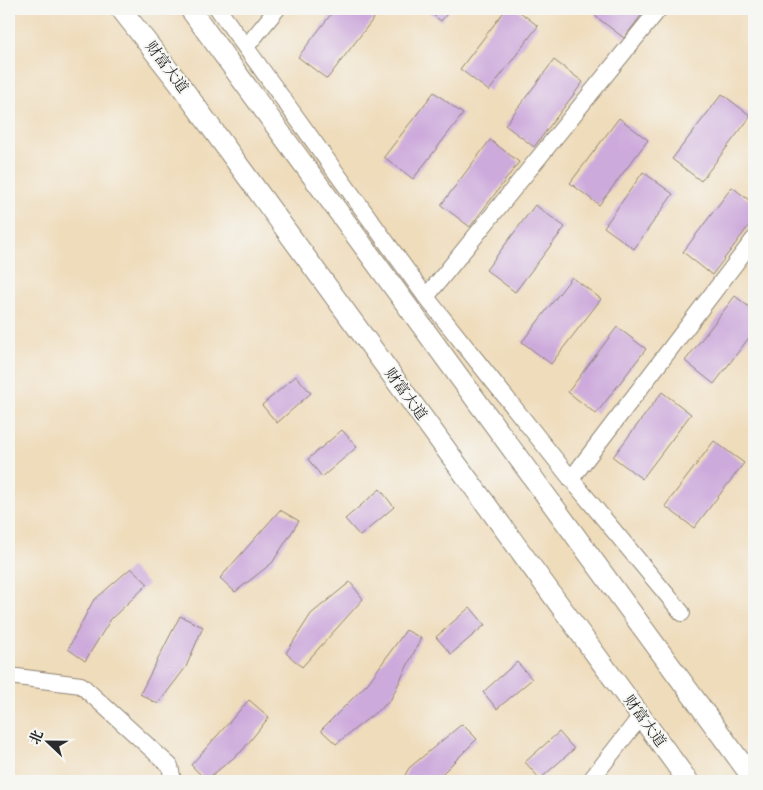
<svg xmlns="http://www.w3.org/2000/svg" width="763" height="790" viewBox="0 0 763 790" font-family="Alegreya,'Noto Serif SC',serif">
<rect width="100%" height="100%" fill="#f6f6f2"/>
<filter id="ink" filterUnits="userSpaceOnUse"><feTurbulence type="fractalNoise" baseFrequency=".02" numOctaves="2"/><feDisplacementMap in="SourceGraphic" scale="10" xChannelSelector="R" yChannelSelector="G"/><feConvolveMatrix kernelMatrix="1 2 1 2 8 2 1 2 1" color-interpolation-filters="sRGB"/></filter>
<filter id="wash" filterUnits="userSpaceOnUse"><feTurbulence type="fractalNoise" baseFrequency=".0096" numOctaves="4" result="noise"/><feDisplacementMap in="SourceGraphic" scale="20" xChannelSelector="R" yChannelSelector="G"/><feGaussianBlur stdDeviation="1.12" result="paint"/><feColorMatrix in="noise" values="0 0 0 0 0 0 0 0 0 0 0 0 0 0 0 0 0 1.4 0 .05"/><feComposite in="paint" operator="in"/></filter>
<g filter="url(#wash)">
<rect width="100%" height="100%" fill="#efdcbb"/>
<g id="blocks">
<g fill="#cdaadc">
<polygon points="335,9 370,9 377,14 327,79 298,57"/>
<polygon points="425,9 451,9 441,21"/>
<polygon points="506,9 516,9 538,26 489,91 460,69"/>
<polygon points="601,9 646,9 624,38 595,16"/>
<polygon points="554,60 583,82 534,147 505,125"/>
<polygon points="434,92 463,114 413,179 384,157"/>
<polygon points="722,94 751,116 701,181 672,159"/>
<polygon points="619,118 648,140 599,205 570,183"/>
<polygon points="490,140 519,162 470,227 441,205"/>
<polygon points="643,172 673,194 634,249 604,227"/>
<polygon points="732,187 754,204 754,219 712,275 683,252"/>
<polygon points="535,205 565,227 515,292 486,270"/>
<polygon points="572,277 601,299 551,364 522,342"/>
<polygon points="735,296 754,311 754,331 714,384 685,361"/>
<polygon points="617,327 646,349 596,414 568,392"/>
<polygon points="296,376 311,393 277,423 262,405"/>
<polygon points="662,392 691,414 642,479 613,457"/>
<polygon points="342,430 357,447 322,477 308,459"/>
<polygon points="714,441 744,463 694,528 665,506"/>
<polygon points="380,489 394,507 360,536 345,519"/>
<polygon points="280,510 299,521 272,563 235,592 220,578"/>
<polygon points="131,568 148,584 111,619 85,661 68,649 93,601"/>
<polygon points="350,582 363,599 302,667 286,653 311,614"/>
<polygon points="470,607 485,625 451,654 436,637"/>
<polygon points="180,616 203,627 186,667 158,704 140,694"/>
<polygon points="406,630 421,638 390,701 336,744 321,730 368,683"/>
<polygon points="517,662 532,679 497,709 483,692"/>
<polygon points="249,700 269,717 242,751 206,780 191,765"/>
<polygon points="462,724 477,739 435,781 402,781 409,768"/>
<polygon points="559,732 574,749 540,779 525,762"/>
</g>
</g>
</g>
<g filter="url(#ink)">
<use href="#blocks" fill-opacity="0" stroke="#8d8473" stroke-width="1"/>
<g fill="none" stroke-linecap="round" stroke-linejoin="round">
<defs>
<g id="minor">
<polyline points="218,9 426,297 571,479 682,613"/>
<polyline points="246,47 277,9"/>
<polyline points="426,297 659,9"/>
<polyline points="571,479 754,239"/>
<polyline points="9,676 81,685 170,766 173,781"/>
<polyline points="590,781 641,716"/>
</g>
<g id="major">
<polyline points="121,9 178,82 688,781"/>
<polyline points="190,9 754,780"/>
</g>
</defs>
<use href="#minor" stroke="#8d8473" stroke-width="18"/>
<use href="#major" stroke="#8d8473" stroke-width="22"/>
<use href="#minor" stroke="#fff" stroke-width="16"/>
<use href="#major" stroke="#fff" stroke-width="20"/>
</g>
</g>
<g text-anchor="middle" stroke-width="4" stroke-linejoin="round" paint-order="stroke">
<g font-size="15" fill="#2b2b2b" stroke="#f6f6f2">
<text transform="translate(167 67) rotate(53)" y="5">财富大道</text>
<text transform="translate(406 394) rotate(54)" y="5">财富大道</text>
<text transform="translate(645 721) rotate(54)" y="5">财富大道</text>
</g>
</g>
<rect width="763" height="790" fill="none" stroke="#f6f6f2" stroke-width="30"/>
<g transform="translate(48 742) rotate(292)" stroke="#f6f6f2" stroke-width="4" paint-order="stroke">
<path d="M0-4L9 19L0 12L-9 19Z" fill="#2b2b2b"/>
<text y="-8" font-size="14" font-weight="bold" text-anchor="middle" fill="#2b2b2b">北</text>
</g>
</svg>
